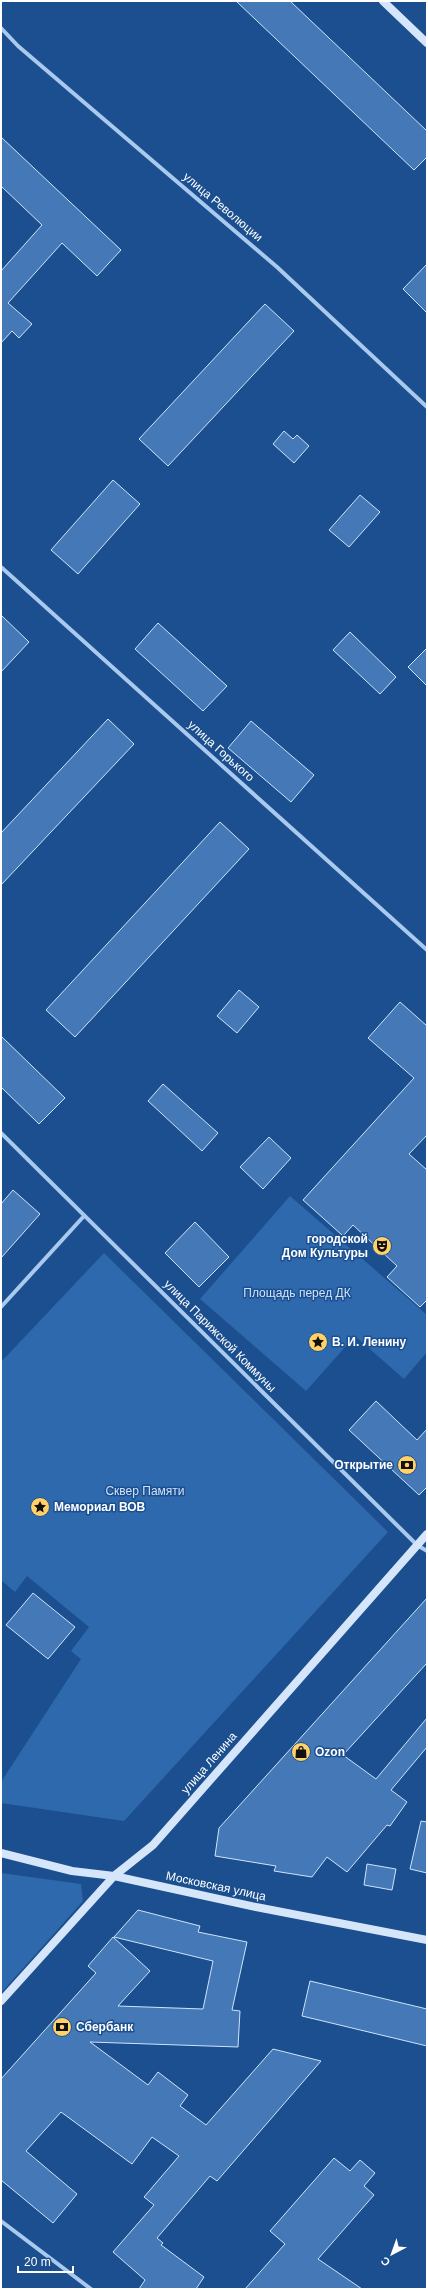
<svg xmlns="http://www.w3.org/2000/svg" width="428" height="2290" font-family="Helvetica,sans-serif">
  <rect width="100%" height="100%" fill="#1b4f8f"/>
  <g fill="#2e69ad">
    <path d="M290 1196 427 1315V1352L404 1379 355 1336 306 1391 200 1299Z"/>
    <path d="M104 1253 388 1532 124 1821 1 1803V1782L81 1659 71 1651 89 1627 27 1576 15 1592 1 1580V1362Z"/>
    <path d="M1 1873 81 1884 83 1901 1 1993Z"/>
  </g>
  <g fill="#4478b7" stroke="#cfe3fa">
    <path d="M236 1H290L427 131V157L414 170Z"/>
    <path d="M1 137 121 250 97 276 62 243 8 303 32 324 19 338 12 331 1 343V271L42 225 1 186Z"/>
    <path d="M427 264V313L403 289Z"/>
    <path d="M265 304 294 331 168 466 139 439Z"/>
    <path d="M284 431 293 439 297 435 309 446 294 463 273 444Z"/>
    <path d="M113 480 140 504 78 574 51 550Z"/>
    <path d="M360 495 380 512 349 547 329 530Z"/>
    <path d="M1 615 29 642 1 672Z"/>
    <path d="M158 623 227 686 203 711 135 649Z"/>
    <path d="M350 632 396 677 380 694 333 650Z"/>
    <path d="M427 648V686L408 667Z"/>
    <path d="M108 719 134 744 1 885V833Z"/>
    <path d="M251 721 314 775 291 802 228 748Z"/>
    <path d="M220 822 249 849 75 1037 46 1010Z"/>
    <path d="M239 990 259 1007 237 1033 217 1016Z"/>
    <path d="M400 1002 427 1026V1135L409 1154 427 1170V1300L420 1307 387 1277 397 1266 353 1225 343 1236 303 1200 414 1078 368 1038Z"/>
    <path d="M1 1036 65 1098 39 1124 1 1087Z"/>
    <path d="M163 1084 218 1133 202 1151 148 1101Z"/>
    <path d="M269 1137 291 1158 263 1189 240 1167Z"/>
    <path d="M13 1190 40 1214 1 1258V1204Z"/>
    <path d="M195 1222 229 1257 199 1287 165 1253Z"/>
    <path d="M376 1401 417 1440 427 1429V1487L419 1495 349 1430Z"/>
    <path d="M33 1593 75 1627 48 1659 6 1625Z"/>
    <path d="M427 1598V1663L343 1755 376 1779 427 1718V1747L391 1790 407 1802 390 1826 387 1825 347 1872 327 1857 312 1877 274 1871 276 1866 215 1856 219 1828Z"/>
    <path d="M421 1821 427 1822V1873L410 1869Z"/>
    <path d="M367 1864 396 1869 392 1890 364 1885Z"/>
    <path d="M138 1910 200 1926 198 1932 247 1942 232 2010 240 2011 238 2047 90 2042 148 2085 158 2072 188 2095 180 2106 206 2125 273 2049 321 2061 217 2181 210 2176 157 2238 163 2243 161 2245 204 2277 196 2289H139L145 2280 113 2252 154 2205 144 2197 179 2156 152 2137 132 2164 61 2112 26 2151 77 2194 53 2223 1 2180V2079L96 1973 88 1966 113 1937 150 1971 118 2006 203 2009 213 1961 114 1937Z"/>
    <path d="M310 1981 427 2009V2046L302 2016Z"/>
    <path d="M334 2158 350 2171 360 2160 375 2173 364 2186 374 2195 318 2259 362 2289H245L285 2244 270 2231Z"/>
  </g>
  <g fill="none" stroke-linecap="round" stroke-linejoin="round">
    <g stroke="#a9c9ee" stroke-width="4">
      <path d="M1 28 18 46 277 267 427 407"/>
      <path d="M1 567 427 950"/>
      <path d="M1 1133 417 1545 427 1551"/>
      <path d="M1 1307 84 1216"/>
      <path d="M1 2221 91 2289"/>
    </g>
    <g stroke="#d6e6fa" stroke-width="8">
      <path d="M383 1 427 43"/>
      <path d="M1 1853 72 1871 114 1876 256 1907 427 1940"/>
      <path d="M1 2001 114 1876 153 1845 427 1534"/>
    </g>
  </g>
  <defs>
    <g id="theatre-disc" transform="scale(1)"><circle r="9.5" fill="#ffd166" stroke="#1b4f8f"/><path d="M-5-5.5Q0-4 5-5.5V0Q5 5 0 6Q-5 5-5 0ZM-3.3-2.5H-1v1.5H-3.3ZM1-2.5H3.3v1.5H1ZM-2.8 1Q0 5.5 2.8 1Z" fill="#111"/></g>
    <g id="sight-disc" transform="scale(1)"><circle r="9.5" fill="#ffd166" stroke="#1b4f8f"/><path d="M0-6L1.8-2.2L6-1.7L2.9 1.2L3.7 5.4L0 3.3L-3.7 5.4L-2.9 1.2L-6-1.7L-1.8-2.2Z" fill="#111"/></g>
    <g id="bank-disc" transform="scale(1)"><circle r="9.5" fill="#ffd166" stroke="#1b4f8f"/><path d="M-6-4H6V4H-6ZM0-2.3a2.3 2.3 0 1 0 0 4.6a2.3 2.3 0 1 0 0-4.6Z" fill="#111"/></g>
    <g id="shop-disc" transform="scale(1)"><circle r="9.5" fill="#ffd166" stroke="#1b4f8f"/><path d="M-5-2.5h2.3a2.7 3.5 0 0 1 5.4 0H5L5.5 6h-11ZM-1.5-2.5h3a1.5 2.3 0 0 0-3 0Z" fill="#111"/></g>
  </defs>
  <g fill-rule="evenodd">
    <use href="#theatre-disc" x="382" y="1246"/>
    <use href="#sight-disc" x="318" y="1342"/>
    <use href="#bank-disc" x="407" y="1465"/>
    <use href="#sight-disc" x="40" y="1507"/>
    <use href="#shop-disc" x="301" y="1752"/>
    <use href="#bank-disc" x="62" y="2027"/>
  </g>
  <g text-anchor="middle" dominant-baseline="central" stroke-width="3" stroke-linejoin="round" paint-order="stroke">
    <g font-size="12" fill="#fff" stroke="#1b4f8f">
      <text transform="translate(223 207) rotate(40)">улица Революции</text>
      <text transform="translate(221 751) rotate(42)">улица Горького</text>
      <text transform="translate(220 1336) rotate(45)">улица Парижской Коммуны</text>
      <text transform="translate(209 1763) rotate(-49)">улица Ленина</text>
      <text transform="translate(216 1886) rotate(12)">Московская улица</text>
    </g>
    <g font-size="12" font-weight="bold" fill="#fff" stroke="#1b4f8f" text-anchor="start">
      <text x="368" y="1239" text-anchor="end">городской<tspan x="368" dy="14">Дом Культуры</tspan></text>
      <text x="332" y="1342">В. И. Ленину</text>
      <text x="393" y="1465" text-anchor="end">Открытие</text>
      <text x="54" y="1507">Мемориал ВОВ</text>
      <text x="315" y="1752">Ozon</text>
      <text x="76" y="2027">Сбербанк</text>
    </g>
    <g font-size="12" fill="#cfe3fa" stroke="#1b4f8f">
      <text x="297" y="1293">Площадь перед ДК</text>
      <text x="145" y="1491">Сквер Памяти</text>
    </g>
  </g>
  <rect width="428" height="2290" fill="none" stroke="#ffffff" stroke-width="4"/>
  <g transform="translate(392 2254) rotate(221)" stroke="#1b4f8f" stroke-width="3" paint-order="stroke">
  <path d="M0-3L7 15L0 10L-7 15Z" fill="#ffffff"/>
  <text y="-6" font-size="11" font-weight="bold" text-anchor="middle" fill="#ffffff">С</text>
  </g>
  <path d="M18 2266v6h55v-6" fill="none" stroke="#ffffff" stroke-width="2"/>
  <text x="24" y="2266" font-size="12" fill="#ffffff" stroke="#1b4f8f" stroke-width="3" paint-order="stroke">20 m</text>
</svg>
